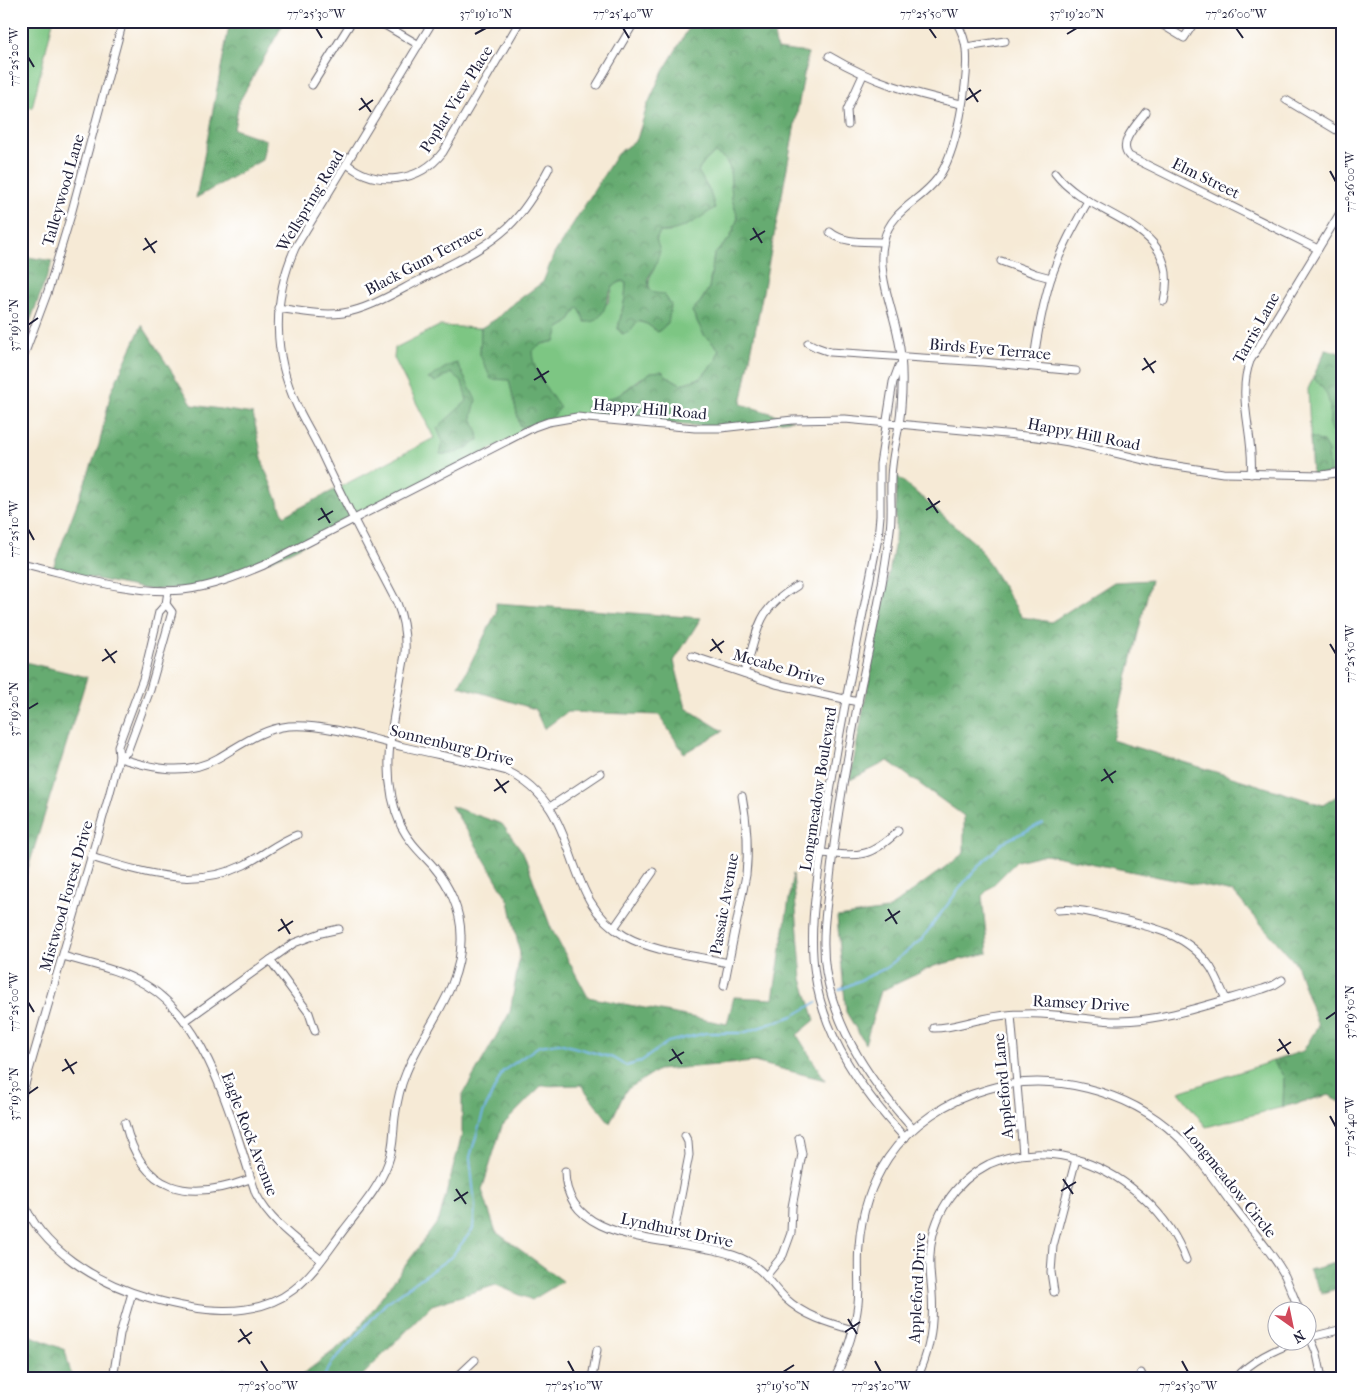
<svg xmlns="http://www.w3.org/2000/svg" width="1364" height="1399" font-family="'IM FELL French Canon',serif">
  <defs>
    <pattern id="forest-crowns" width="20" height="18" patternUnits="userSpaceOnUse" patternTransform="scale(1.25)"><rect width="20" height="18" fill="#66ab71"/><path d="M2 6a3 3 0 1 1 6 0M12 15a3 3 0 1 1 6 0" fill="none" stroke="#548b5e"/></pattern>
  </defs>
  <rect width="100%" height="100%" fill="#fff"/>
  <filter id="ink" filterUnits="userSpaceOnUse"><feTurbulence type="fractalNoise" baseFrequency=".02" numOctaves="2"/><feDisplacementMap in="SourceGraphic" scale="10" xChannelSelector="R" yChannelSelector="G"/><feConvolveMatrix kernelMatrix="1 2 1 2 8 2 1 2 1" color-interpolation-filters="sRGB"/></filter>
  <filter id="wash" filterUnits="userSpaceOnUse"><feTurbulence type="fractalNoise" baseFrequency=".0096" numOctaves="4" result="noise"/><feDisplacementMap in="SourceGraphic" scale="20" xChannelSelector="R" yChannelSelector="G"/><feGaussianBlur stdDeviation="1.12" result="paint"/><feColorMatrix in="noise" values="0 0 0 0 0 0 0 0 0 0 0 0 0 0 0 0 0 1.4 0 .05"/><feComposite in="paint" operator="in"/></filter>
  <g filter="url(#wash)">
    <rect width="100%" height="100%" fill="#f6ead6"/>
    <g fill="#7dc683" stroke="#50745f">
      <path d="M21 21H53L32 108 21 105Z"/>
      <path d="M715 153 724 158 730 168 732 199 738 218 730 238 714 255 709 288 701 301 692 311 704 335 719 349 716 360 701 378 681 384 667 376 662 371 641 378 619 395 586 407 590 417 548 422 542 381 532 362 531 351 542 344 555 341 559 328 568 323 578 307 582 314 608 303 613 287 621 281 626 283 625 298 618 328 629 332 637 321 647 324 658 332 654 293 649 288C648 274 653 275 655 265 657 253 653 243 660 232H670L710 192 698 171 706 160Z"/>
      <path d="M439 326 481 328 480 355 509 379 520 425 534 427 354 519 338 488 434 438 394 358 395 348Z"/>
      <path d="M1326 349 1343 354V472L1312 475 1308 389Z"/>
      <path d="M1273 1061 1284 1077 1283 1107 1206 1127 1179 1092Z"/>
    </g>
    <g fill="url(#forest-crowns)" stroke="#446656">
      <path d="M230 21H285L239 102 234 129 266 140 262 160 196 198Z"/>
      <path d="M693 21H771L777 49 808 53 782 195 741 404 793 420 721 428 590 417 586 407 619 395 651 372 662 371 667 376 681 384 701 378 716 360 719 349 704 335 692 311 701 301 709 288 714 255 730 238 738 218 732 199 730 168 724 158 715 153 706 160 698 171 710 192 715 208C698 219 681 232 660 232L656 239 660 251 655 267 648 278 649 288 654 293 664 294 671 305 668 323 658 332 647 324 638 321 629 332 622 334 618 329 625 298 626 283 622 281C618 283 614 285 612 288 605 301 605 324 585 322L582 314 578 307 568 323 559 328 555 341 542 344 532 351C533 373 548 390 560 408 547 424 541 428 520 426L509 380 491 379 480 355 481 328 496 319 507 308 543 282 554 254 617 154 637 139 647 106 661 75Z"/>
      <path d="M21 256 53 261 21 345Z"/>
      <path d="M142 325 193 405 253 414 264 467 284 516 338 488 354 519 283 555 206 586 150 590 52 570 99 445 111 392Z"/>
      <path d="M1326 349 1343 354V440L1329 427C1331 405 1331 393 1313 378Z"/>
      <path d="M457 363 476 400 472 417 478 433 479 440C467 448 455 456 440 454L442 440 437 428 467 401 462 382 451 373 436 382 428 379C439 373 444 366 457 363Z"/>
      <path d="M1310 437 1323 442 1328 451 1330 474 1312 475Z"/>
      <path d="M897 476 977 545 1022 617 1051 622 1114 582 1151 580 1112 740 1323 805 1343 792V1104L1329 1095 1283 1107 1284 1077 1273 1061 1303 1051 1318 1026 1296 964 1233 892 1045 854 1017 861 982 896 988 953 934 966 881 991 865 1044 846 1012 837 917 887 910 964 853V816L888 761 850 780 895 541Z"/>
      <path d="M496 603 701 618 674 661 686 708 723 731 684 753 659 715 567 712 544 729 535 709 459 686 496 613Z"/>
      <path d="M21 661 87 677 21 891Z"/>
      <path d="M451 806 502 824 523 852 551 928 588 997 727 1024 734 997 773 999 793 874 802 979 815 1020 797 1035 825 1080 754 1062 658 1070 626 1090 610 1123 581 1085 541 1086 502 1126 482 1190 496 1232 563 1281 532 1300 496 1285 432 1305 360 1378H220L223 1369 299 1377 353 1336 439 1220 462 1135V1096L510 1012 520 954 509 901 470 835Z"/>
      <path d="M1343 1261V1287L1322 1293 1309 1270Z"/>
      <path d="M21 1334 32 1336 65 1350 72 1378H21Z"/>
    </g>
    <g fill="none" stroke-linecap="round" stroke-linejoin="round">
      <g stroke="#72b5e7" stroke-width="2">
        <path d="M839 990 886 968 921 940 966 880 1003 842 1043 823"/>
        <path d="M323 1378 331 1364 386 1303 451 1257 473 1229 475 1206 470 1157 483 1113 503 1071 539 1046 559 1043 613 1058 626 1066 640 1062 668 1042 706 1033H743L793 1016 817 1002"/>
      </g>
    </g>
  </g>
  <g filter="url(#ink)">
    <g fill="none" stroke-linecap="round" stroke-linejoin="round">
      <g stroke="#6c6871" stroke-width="9">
        <g id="minor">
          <path d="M378 21 419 45"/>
          <path d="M1156 21 1184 38 1195 21"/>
          <path d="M966 47 1005 41"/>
          <path d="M829 56C873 82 911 93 961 104"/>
          <path d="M312 85 352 21"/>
          <path d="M597 85 635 21"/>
          <path d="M1286 100 1343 134"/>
          <path d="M1146 112C1138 123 1117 143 1129 156L1318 249"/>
          <path d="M848 125 847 110 863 75"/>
          <path d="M347 164C377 188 420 182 443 152L520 21"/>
          <path d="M1055 173C1090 221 1183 219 1164 301"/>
          <path d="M830 232C844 244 865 241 883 242"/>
          <path d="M1001 261 1036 274 1051 278"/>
          <path d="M278 308C299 311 322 316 343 313 369 309 396 292 420 280 450 264 482 251 508 227 525 211 538 189 549 168"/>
          <path d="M808 343 816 347 830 352 983 362 1076 371"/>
          <path d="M21 363 48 291 70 218 123 21"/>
          <path d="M899 366 893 382 880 464V516L878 538C858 638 837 738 823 839 817 884 808 930 815 975 824 1038 863 1092 905 1138"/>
          <path d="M1033 366C1037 336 1042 307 1051 278 1060 251 1074 226 1088 201"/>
          <path d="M1251 474C1255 436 1236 398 1250 361L1343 208"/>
          <path d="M21 563C74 575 129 595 183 590 211 587 238 576 264 565L534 427 548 422 577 417 695 428H721L793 420 845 419 1037 437 1069 442 1157 463 1223 473 1322 475 1343 472"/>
          <path d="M692 656 776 684 858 702"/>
          <path d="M744 673C760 630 753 612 797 586"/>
          <path d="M119 758C152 768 186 777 218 758 241 745 261 729 289 726 322 723 371 739 404 747 438 755 473 761 507 771 586 809 557 897 625 936 656 953 694 955 728 963"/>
          <path d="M119 758 127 752 150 690 172 612 166 604"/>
          <path d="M550 807 601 773"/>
          <path d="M821 853C858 856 869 859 898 831"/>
          <path d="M91 857C142 872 192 890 244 865 262 856 278 842 297 835"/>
          <path d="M1058 910C1079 908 1098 914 1118 919 1154 927 1189 935 1211 968 1217 978 1221 989 1226 999"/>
          <path d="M614 928 653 872"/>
          <path d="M63 956C91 964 121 970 146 985 211 1024 233 1127 256 1194 271 1223 297 1240 321 1260"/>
          <path d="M270 960 309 1013 315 1031"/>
          <path d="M724 986 746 875C749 848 747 823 742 796"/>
          <path d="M1011 1015 1023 1154"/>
          <path d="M185 1021 294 943 321 933 339 929"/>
          <path d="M934 1028C951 1028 967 1022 983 1019 996 1016 1011 1014 1024 1014 1056 1012 1087 1021 1119 1021 1165 1021 1218 1001 1263 989L1274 985 1282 980"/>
          <path d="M21 1098 109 796 119 758 118 746 143 679 159 612 166 604 168 591"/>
          <path d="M125 1123C142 1193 188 1202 250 1179"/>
          <path d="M913 1129C872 1083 837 1034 826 972 821 940 826 909 830 878 837 813 849 750 861 686 872 635 884 582 890 530 893 509 889 487 892 466 894 446 900 427 901 407 903 384 903 360 898 337 892 305 876 273 884 240 891 210 921 201 937 179 957 154 969 80 966 49 965 38 961 30 956 21"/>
          <path d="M565 1171C565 1254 695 1233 747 1261 763 1269 772 1285 785 1298 804 1316 828 1323 853 1330"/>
          <path d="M21 1197C41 1250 97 1283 150 1298 195 1311 253 1321 293 1290 313 1275 328 1251 343 1231 359 1210 379 1188 388 1163 394 1148 393 1133 395 1117 397 1102 400 1087 406 1073 424 1027 463 989 461 936 461 910 449 885 433 866 421 853 409 842 401 826 376 769 396 712 405 654 406 636 404 620 397 603 371 553 344 502 320 450 313 435 304 421 297 406 273 355 272 300 295 248L433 21"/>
          <path d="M21 1222 31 1217"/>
          <path d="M672 1242 689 1155 688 1142 685 1136"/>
          <path d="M766 1276 783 1255 791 1233 792 1207 802 1154 799 1138"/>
          <path d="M1054 1292 1051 1272 1053 1246 1076 1159"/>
          <path d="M1306 1327 1317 1354 1322 1378"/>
          <path d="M1307 1338 1343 1329"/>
          <path d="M1141 1373 1143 1378"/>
          <path d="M113 1378 120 1334 132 1293"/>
          <path d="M456 1378 475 1360"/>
          <path d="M592 1378 597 1350"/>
          <path d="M835 1378C846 1355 855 1330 858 1304 860 1285 857 1265 859 1246 861 1215 871 1184 888 1158 911 1124 948 1100 988 1089 1050 1071 1128 1090 1176 1135 1198 1155 1216 1183 1234 1207 1249 1227 1274 1254 1285 1276 1290 1287 1295 1300 1300 1312"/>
          <path d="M917 1378C930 1352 934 1322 932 1293 931 1280 929 1268 930 1255 932 1216 954 1182 989 1164 1018 1151 1052 1151 1082 1161 1128 1177 1169 1214 1186 1260"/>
          <path d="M1236 1378C1252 1360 1274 1350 1295 1342"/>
        </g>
      </g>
      <use href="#minor" stroke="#fff" stroke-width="7"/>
    </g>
  </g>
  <path fill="none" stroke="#22223b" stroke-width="2" d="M316 28 322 38M623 28 629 38M929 28 936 38M1236 28 1243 38M475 34 486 28M1067 34 1077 28M28 57 34 67M969 88 978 102M361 98 371 112M966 100 981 90M359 110 373 100M1330 171 1336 182M753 228 762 243M145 238 155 253M750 240 765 231M143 250 157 241M28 325 38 318M1144 358 1154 373M537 368 546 383M1142 370 1156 361M534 380 549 371M928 498 938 513M321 508 330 523M926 510 940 501M318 520 333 511M28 529 34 540M712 639 722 653M1330 644 1336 654M105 649 115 663M710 651 724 641M102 661 117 651M28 709 38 703M1104 769 1113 783M496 779 506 793M1101 781 1116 771M494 791 509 781M888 909 897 924M281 919 290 934M885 921 900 911M278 931 293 921M28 1002 34 1012M1326 1019 1336 1012M1279 1039 1289 1054M672 1049 682 1064M1277 1051 1291 1042M65 1059 74 1074M669 1061 684 1052M62 1071 77 1062M28 1094 38 1087M1330 1116 1336 1127M1063 1179 1073 1194M456 1189 466 1204M1061 1191 1076 1182M454 1201 468 1192M848 1319 857 1334M240 1329 250 1344M845 1332 860 1322M238 1342 252 1332M261 1361 268 1372M568 1361 574 1372M875 1361 881 1372M1182 1361 1188 1372M783 1372 794 1365"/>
  <g text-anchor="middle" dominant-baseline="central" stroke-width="5" stroke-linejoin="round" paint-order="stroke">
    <g font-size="16" fill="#22223b" stroke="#fff">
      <text transform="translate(456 99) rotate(-58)">Poplar View Place</text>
      <text transform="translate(1206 178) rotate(26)">Elm Street</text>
      <text transform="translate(63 190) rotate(-74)">Talleywood Lane</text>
      <text transform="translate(310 201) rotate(-59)">Wellspring Road</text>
      <text transform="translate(424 260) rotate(-28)">Black Gum Terrace</text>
      <text transform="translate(1256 328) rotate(-61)">Tarris Lane</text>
      <text transform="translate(990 349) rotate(5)">Birds Eye Terrace</text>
      <text transform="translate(650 409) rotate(5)">Happy Hill Road</text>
      <text transform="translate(1084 434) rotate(11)">Happy Hill Road</text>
      <text transform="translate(779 667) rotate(16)">Mccabe Drive</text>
      <text transform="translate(452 745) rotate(14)">Sonnenburg Drive</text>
      <text transform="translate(818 789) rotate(-81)">Longmeadow Boulevard</text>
      <text transform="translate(66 896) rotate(-74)">Mistwood Forest Drive</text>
      <text transform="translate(724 904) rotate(-80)">Passaic Avenue</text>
      <text transform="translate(1081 1003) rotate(3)">Ramsey Drive</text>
      <text transform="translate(1003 1086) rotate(-95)">Appleford Lane</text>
      <text transform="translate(250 1134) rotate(69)">Eagle Rock Avenue</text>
      <text transform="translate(1230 1182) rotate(51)">Longmeadow Circle</text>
      <text transform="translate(677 1230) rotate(12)">Lyndhurst Drive</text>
      <text transform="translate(917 1288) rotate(-87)">Appleford Drive</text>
    </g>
  </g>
  <rect width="1364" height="1399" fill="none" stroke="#fff" stroke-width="55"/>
  <g transform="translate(1292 1326) rotate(147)"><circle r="24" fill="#ffffff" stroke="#a7a7b1"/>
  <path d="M0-4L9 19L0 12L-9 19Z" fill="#d1495b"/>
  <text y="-8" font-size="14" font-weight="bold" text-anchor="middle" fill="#22223b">N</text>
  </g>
  <rect x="28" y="28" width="1308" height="1344" fill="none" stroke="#22223b" stroke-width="2"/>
  <g font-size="12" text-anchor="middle" fill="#22223b">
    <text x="316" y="18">77°25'30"W</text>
    <text x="486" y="18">37°19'10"N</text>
    <text x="623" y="18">77°25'40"W</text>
    <text x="929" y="18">77°25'50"W</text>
    <text x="1077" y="18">37°19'20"N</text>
    <text x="1236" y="18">77°26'00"W</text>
    <text transform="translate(14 57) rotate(-90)" y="4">77°25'20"W</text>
    <text transform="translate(1350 182) rotate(-90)" y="4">77°26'00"W</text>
    <text transform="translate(14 325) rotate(-90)" y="4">37°19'10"N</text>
    <text transform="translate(14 529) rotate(-90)" y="4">77°25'10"W</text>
    <text transform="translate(1350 654) rotate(-90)" y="4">77°25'50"W</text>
    <text transform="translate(14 709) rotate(-90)" y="4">37°19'20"N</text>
    <text transform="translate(14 1002) rotate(-90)" y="4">77°25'00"W</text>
    <text transform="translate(1350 1012) rotate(-90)" y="4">37°19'50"N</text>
    <text transform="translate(14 1094) rotate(-90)" y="4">37°19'30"N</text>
    <text transform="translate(1350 1127) rotate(-90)" y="4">77°25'40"W</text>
    <text x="268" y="1390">77°25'00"W</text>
    <text x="574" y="1390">77°25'10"W</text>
    <text x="783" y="1390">37°19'50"N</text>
    <text x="881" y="1390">77°25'20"W</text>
    <text x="1188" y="1390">77°25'30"W</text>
  </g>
</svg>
